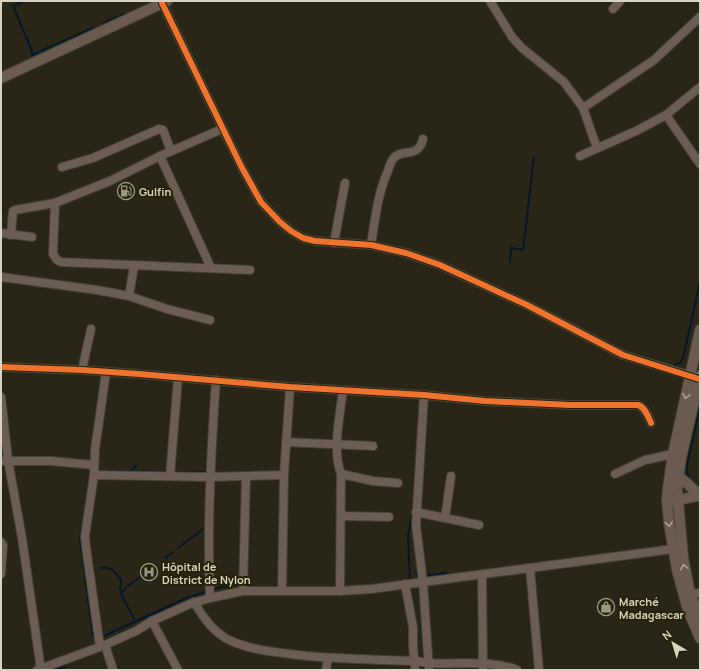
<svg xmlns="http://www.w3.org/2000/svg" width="701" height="671" font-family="Manrope,sans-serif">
  <rect width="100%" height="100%" fill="#292617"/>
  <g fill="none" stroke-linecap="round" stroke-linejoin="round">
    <g stroke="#04182d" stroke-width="2">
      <path d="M24 1 13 6 32 51V55L93 28"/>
      <path d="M104 23 124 14"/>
      <path d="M510 262 511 248 523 250 534 157"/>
      <path d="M673 366 680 363 683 358 700 282"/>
      <path d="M97 471 168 472"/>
      <path d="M131 471 135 467 136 465"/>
      <path d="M173 472H208"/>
      <path d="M690 480 686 470 700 404"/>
      <path d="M82 526 80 539 93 636"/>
      <path d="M178 548 203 529"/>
      <path d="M165 558 173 552"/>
      <path d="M101 568C113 567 114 571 121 580L120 589 122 593"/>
      <path d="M415 571 419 574"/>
      <path d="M425 576 446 573"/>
      <path d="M410 581 408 536 413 512"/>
      <path d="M410 586 411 595"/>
      <path d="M213 589 233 585"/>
      <path d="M134 619 121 594 125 588 156 565"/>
      <path d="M104 636 184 599 204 592"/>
      <path d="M417 641V653"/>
      <path d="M55 670 65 667"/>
    </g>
    <g stroke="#434134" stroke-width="10">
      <g id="minor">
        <path d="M490 1 512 37 522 48 564 82 583 108 597 148"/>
        <path d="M162 3 241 166 261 202 280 222 291 231 303 238 315 241 371 245 406 253 440 265 527 305 623 355 695 377"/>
        <path d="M613 9 620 1"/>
        <path d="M583 108 654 60 700 17"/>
        <path d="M666 115 700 164"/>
        <path d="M160 156 211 268"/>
        <path d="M580 156 636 131 666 115 700 87"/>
        <path d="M62 167 93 158 159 129 163 130 171 151"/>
        <path d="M55 203 53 254 57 260 61 262 250 270"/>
        <path d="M1 233 32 237"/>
        <path d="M11 235 13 211 15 210 55 203 110 181 160 156 222 129"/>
        <path d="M334 243 345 183"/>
        <path d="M371 245C375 220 377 197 387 173 389 169 390 163 393 159 401 147 418 160 423 139"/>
        <path d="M1 277 97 290 129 296 167 309 210 320"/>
        <path d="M129 296 134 266"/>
        <path d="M1 367 82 370 139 374 290 387 424 395 485 401 570 405H638C645 407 648 416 651 423"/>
        <path d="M82 370 91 329"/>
        <path d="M424 395 416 525 423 582 429 670"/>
        <path d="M1 397 8 460 22 538 41 670"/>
        <path d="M286 442 373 446"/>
        <path d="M1 461H51L94 465"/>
        <path d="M341 474 373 481 398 483"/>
        <path d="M615 474 645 460 673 454"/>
        <path d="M94 475 209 477 284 475"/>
        <path d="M170 476 178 378"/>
        <path d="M416 512 479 525"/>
        <path d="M341 516 389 517"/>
        <path d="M445 518 451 476"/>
        <path d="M1 542 3 545 1 574"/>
        <path d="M530 568 539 670"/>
        <path d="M482 575 483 670"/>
        <path d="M405 584 413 627V645L415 670"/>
        <path d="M282 590 284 475 290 387"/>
        <path d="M243 591 246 476"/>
        <path d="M340 591 341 474C332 450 340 415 343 390"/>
        <path d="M690 594 700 593"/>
        <path d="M210 598C207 525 211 453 216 380"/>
        <path d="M194 602C203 617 213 632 229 640 253 651 281 653 307 656 343 659 380 660 417 661 421 662 425 663 429 663 458 665 490 659 517 670"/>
        <path d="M152 621 178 670"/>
        <path d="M105 645 113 670"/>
        <path d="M100 647 86 547 85 536 94 475 95 450 106 372"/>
        <path d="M37 670 105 645 136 631 152 621 190 604 210 598 243 591H340L371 589 673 549"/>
        <path d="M326 670 328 658"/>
      </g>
    </g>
    <g stroke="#434134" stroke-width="12">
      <g id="major">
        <path d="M1 78 167 1"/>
        <path d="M700 330 673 454 668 488 667 500 669 523 677 570 688 610 700 638"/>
        <path d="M700 376 681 458 677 489 683 557 690 594 700 617"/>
        <path d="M675 475C681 476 693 490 700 495"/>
        <path d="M671 501C681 501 690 496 700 496"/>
      </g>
    </g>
    <use href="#minor" stroke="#6b5c54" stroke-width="8"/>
    <use href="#major" stroke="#6a5a4f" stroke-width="10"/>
    <g stroke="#272105" stroke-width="8">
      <g id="cycleway">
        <path d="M162 3 241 166 261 202 280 222 291 231 303 238 315 241 371 245 406 253 440 265 527 305 623 355 699 379"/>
        <path d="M1 367 82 370 139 374 290 387 424 395 485 401 570 405H638C645 407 648 416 651 423"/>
      </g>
    </g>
    <use href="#cycleway" stroke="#ef722f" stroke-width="6"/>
  </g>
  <defs><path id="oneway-chevron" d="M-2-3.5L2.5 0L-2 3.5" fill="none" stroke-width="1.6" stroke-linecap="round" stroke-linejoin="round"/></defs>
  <g stroke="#aba395">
    <use href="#oneway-chevron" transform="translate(686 396) rotate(102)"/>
    <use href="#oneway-chevron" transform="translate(669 524) rotate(82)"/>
    <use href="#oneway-chevron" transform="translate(684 567) rotate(-102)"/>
  </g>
  <defs>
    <g id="fuel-ring" transform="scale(0.9)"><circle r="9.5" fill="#272105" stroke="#9a9787" stroke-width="1.5"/><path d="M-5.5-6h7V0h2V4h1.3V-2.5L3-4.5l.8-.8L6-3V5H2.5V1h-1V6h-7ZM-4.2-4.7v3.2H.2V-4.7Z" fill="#9a9787"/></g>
    <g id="hospital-ring" transform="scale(0.9)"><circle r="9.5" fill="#272105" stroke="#9a9787" stroke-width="1.5"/><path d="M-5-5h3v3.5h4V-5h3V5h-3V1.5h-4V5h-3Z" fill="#9a9787"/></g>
    <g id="shop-ring" transform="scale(0.9)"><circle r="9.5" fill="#272105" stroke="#9a9787" stroke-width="1.5"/><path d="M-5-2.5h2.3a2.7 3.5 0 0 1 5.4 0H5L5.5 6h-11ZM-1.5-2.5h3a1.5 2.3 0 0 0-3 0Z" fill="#9a9787"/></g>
  </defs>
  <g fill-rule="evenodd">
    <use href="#fuel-ring" x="126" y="191"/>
    <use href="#hospital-ring" x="149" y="572"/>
    <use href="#shop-ring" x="606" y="607"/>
  </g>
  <g text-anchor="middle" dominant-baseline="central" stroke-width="4" stroke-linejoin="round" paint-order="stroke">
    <g font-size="11" font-weight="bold" fill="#d7d4c4" stroke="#272105" text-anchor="start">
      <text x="139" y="191">Gulfin</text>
      <text x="162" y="566">Hôpital de<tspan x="162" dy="13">District de Nylon</tspan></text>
      <text x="619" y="601">Marché<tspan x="619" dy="13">Madagascar</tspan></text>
    </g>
  </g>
  <rect width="701" height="671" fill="none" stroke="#d7d4c4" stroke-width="4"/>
  <g transform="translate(673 643) rotate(322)" stroke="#272105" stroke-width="3" paint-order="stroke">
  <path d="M0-3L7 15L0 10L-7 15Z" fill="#d7d4c4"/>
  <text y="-6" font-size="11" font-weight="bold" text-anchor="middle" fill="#d7d4c4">N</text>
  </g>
</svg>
